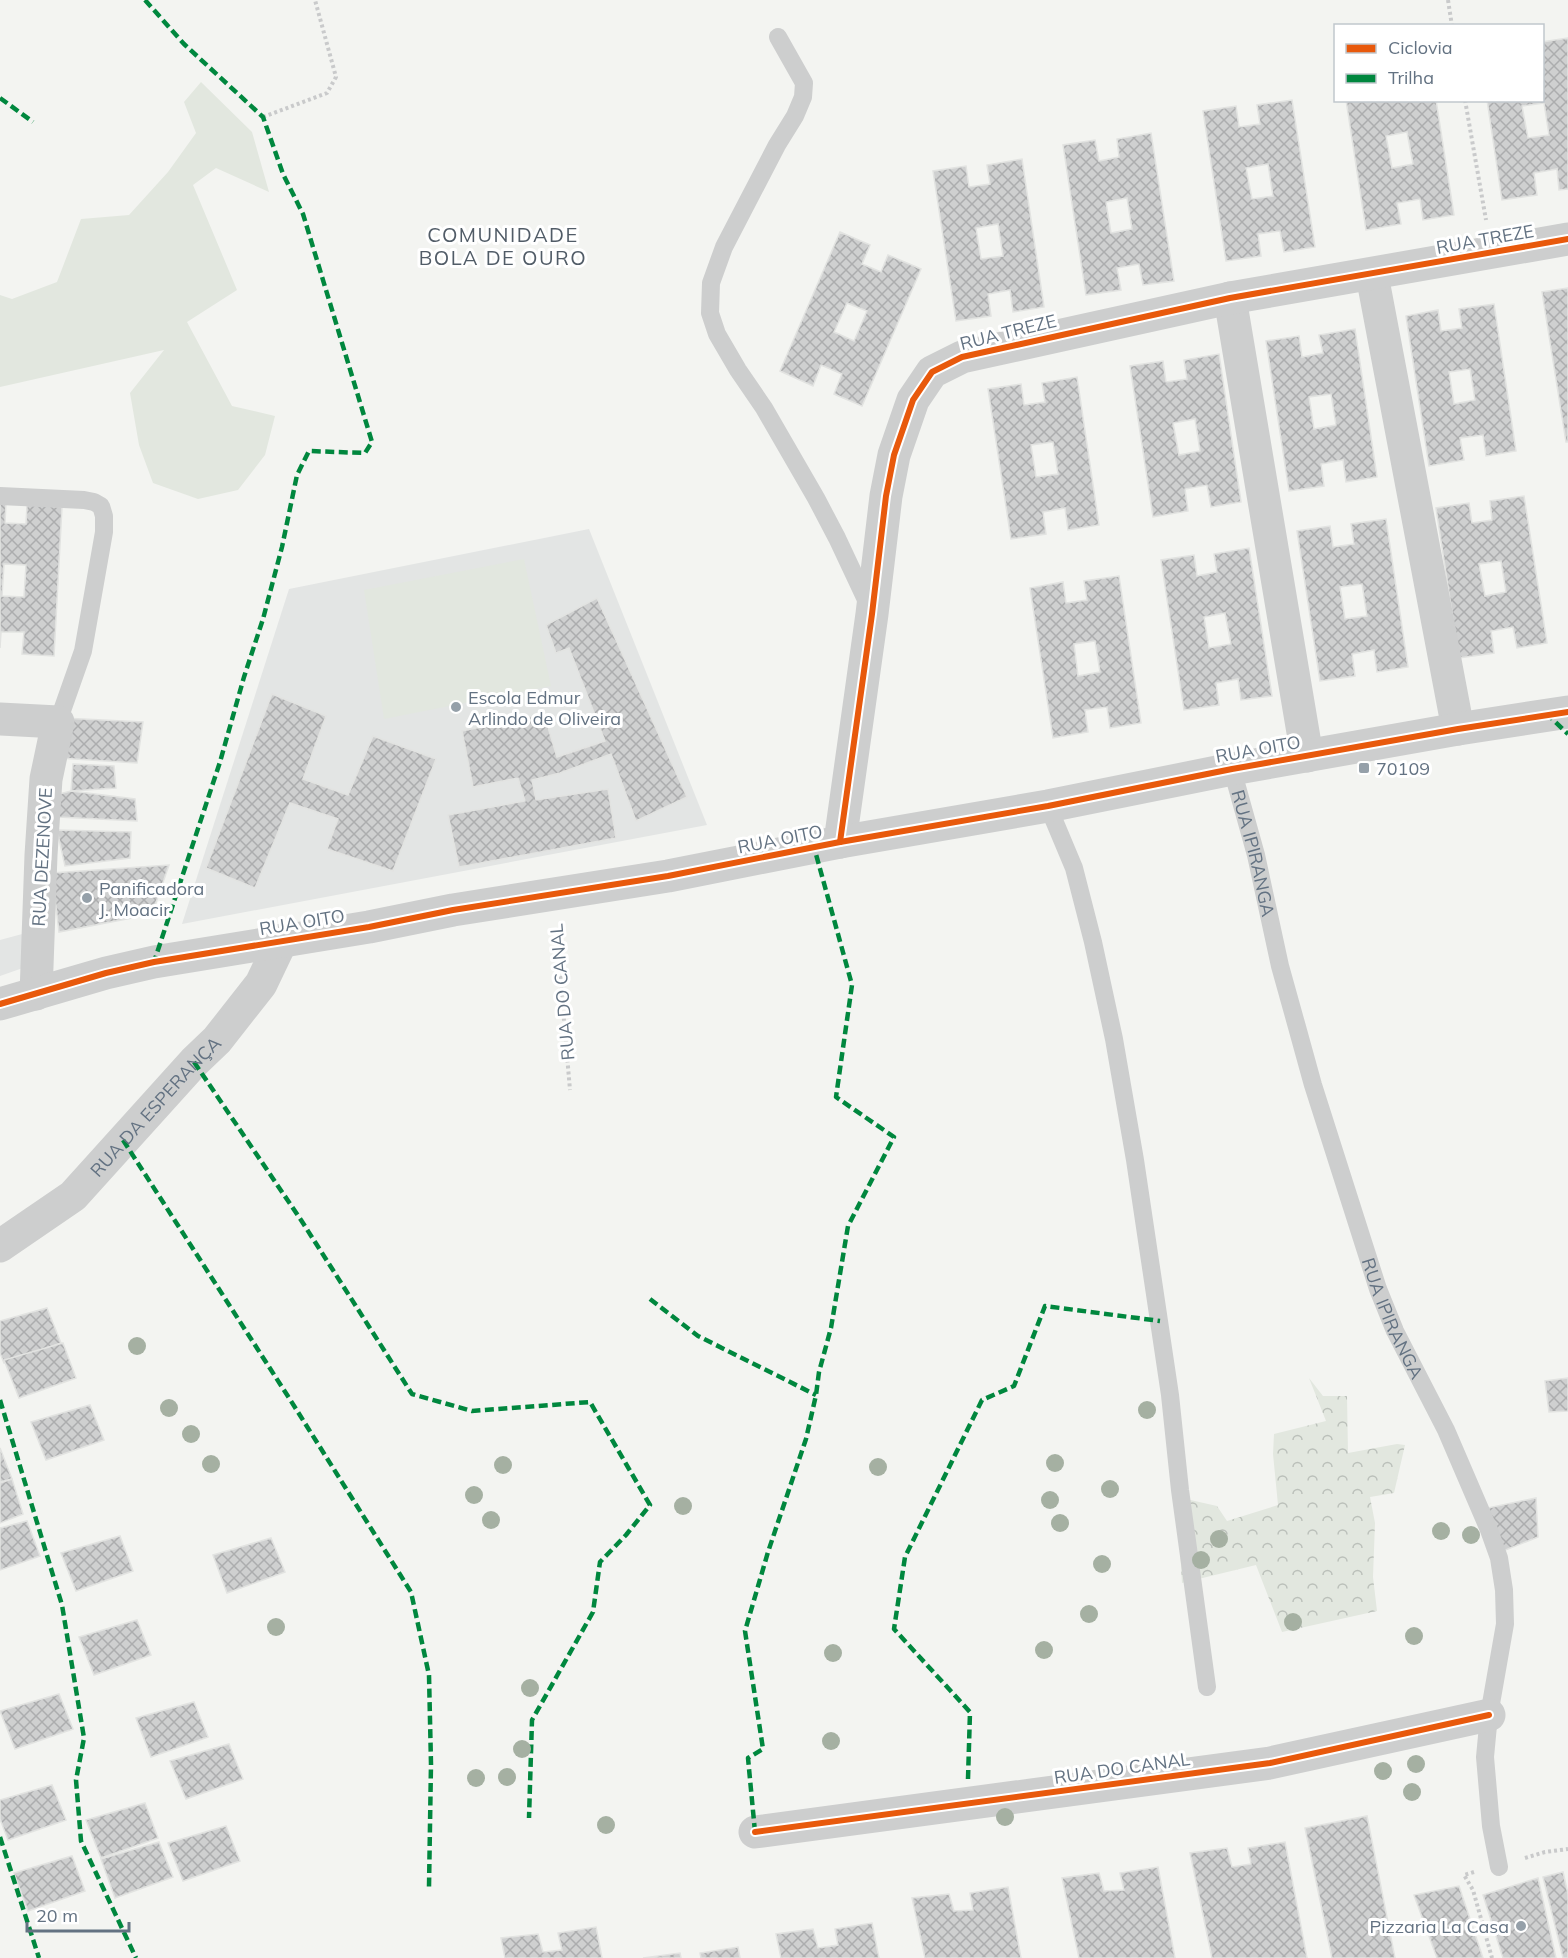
<svg xmlns="http://www.w3.org/2000/svg" width="1568" height="1958" font-family="Mulish,sans-serif">
  <defs>
    <pattern id="forest-crowns" width="20" height="18" patternUnits="userSpaceOnUse" patternTransform="scale(1.5)"><rect width="20" height="18" fill="#e2e7df"/><path d="M2 6a3 3 0 1 1 6 0M12 15a3 3 0 1 1 6 0" fill="none" stroke="#bbc0ba"/></pattern>
    <pattern id="building-cross-hatch" width="8" height="8" patternUnits="userSpaceOnUse" patternTransform="scale(1.5)"><rect width="8" height="8" fill="#cfd0d0"/><path d="M0 0l8 8M0 8l8-8" fill="none" stroke="#acadae"/></pattern>
  </defs>
  <rect width="100%" height="100%" fill="#f3f4f1"/>
  <g fill="#e3e5e4">
    <path d="M589 529 707 825 182 924 289 589Z"/>
    <path d="M37 930V963L0 976V940Z"/>
  </g>
  <g fill="#e2e7df">
    <path d="M201 82 252 132 269 192 216 168 193 185 237 290 187 322 232 406 275 416 265 455 238 490 198 499 153 483 139 445 130 393 164 350 0 387V295L12 299 57 282 81 219 129 215 168 172 196 133 184 102Z"/>
    <path d="M524 559 551 686 384 719 364 590Z"/>
  </g>
  <path fill="url(#forest-crowns)" d="M1309 1378 1323 1396H1347L1348 1453 1397 1444 1405 1445 1394 1493 1370 1497 1375 1523 1373 1577 1377 1611 1282 1632 1256 1565 1182 1583 1177 1497 1217 1506 1227 1521 1278 1505 1273 1454 1274 1434 1326 1421Z"/>
  <g fill="url(#building-cross-hatch)" stroke="#e2e3e1" stroke-width="1.5" fill-rule="evenodd">
    <path d="M1568 38V189L1559 190 1557 169 1534 173 1537 195 1502 200 1487 100H1542V42ZM1544 103 1549 135 1528 138 1522 106Z"/>
    <path d="M1292 100 1315 247 1284 252 1280 231 1258 234 1261 256 1226 261 1203 111 1236 106 1239 127 1260 124 1257 105ZM1268 164 1273 196 1252 199 1246 168Z"/>
    <path d="M1346 100H1436L1454 215 1423 220 1420 199 1397 203 1401 224 1366 230ZM1407 132 1413 164 1392 168 1386 136Z"/>
    <path d="M1151 133 1174 281 1143 285 1139 264 1117 268 1121 290 1086 295 1063 145 1095 140 1099 161 1119 157 1117 139ZM1127 198 1132 229 1111 233 1106 202Z"/>
    <path d="M1022 159 1044 307 1013 312 1010 290 988 294 991 316 956 321 933 171 966 166 969 187 990 184 987 165ZM998 224 1003 256 981 259 976 228Z"/>
    <path d="M840 232 870 245 862 264 881 272 888 255 921 269 862 406 834 394 842 374 821 365 813 386 780 371ZM847 303 867 311 854 341 834 332Z"/>
    <path d="M1568 288V442H1566L1542 292Z"/>
    <path d="M1494 304 1516 451 1486 456 1483 435 1460 438 1464 460 1429 466 1406 316 1438 310 1441 331 1462 328 1459 309ZM1470 369 1475 400 1454 404 1449 372Z"/>
    <path d="M1355 329 1377 477 1346 482 1343 460 1321 464 1324 486 1289 491 1266 341 1299 336 1302 357 1323 353 1319 335ZM1331 394 1336 425 1314 429 1309 397Z"/>
    <path d="M1219 354 1241 502 1211 507 1207 485 1185 489 1188 511 1153 517 1130 366 1163 361 1166 382 1187 379 1184 360ZM1195 419 1200 451 1179 455 1173 423Z"/>
    <path d="M1077 377 1099 525 1068 530 1065 508 1043 512 1046 534 1011 539 988 389 1021 384 1024 405 1045 402 1042 383ZM1053 442 1058 474 1036 477 1031 445Z"/>
    <path d="M1524 496 1547 643 1517 648 1513 627 1491 631 1494 653 1459 658 1436 508 1469 503 1472 523 1492 520 1490 501ZM1501 561 1506 592 1485 596 1479 564Z"/>
    <path d="M0 501 6 502 5 523 26 524 27 505 62 507 54 656 22 654 24 632H1L0 648ZM4 564 26 565 24 597 2 596Z"/>
    <path d="M1386 519 1408 667 1377 672 1374 650 1352 654 1355 676 1320 681 1297 531 1330 526 1333 547 1354 544 1351 524ZM1362 584 1367 616 1345 619 1340 587Z"/>
    <path d="M1249 548 1272 696 1241 700 1238 679 1216 683 1219 705 1184 710 1161 560 1194 555 1197 576 1217 572 1214 554ZM1225 613 1231 644 1209 648 1204 617Z"/>
    <path d="M1119 576 1141 723 1110 728 1107 707 1085 710 1088 732 1053 738 1030 588 1063 582 1066 603 1087 600 1084 581ZM1095 641 1100 672 1078 676 1074 644Z"/>
    <path d="M597 598 687 797 636 821 611 754 560 773 532 780 536 800 608 789 616 838 459 867 448 815 525 801 518 778 473 787 462 731 544 714 557 757 605 741 569 648 556 653 546 625Z"/>
    <path d="M272 694 326 716 303 779 348 795 373 736 436 759 393 871 327 849 338 819 290 803 255 888 206 868Z"/>
    <path d="M62 718 143 722 137 763 59 758Z"/>
    <path d="M73 764 114 766 116 788 71 791Z"/>
    <path d="M71 791 135 799 137 821 59 817V794Z"/>
    <path d="M57 830 131 832 130 858 65 866Z"/>
    <path d="M169 865 152 914 59 932 52 873Z"/>
    <path d="M47 1308 61 1343 4 1363 0 1353V1321Z"/>
    <path d="M63 1343 76 1378 19 1398 4 1360Z"/>
    <path d="M1568 1378V1411L1549 1412 1545 1381Z"/>
    <path d="M90 1405 104 1440 46 1460 31 1422Z"/>
    <path d="M0 1448 12 1479 0 1482Z"/>
    <path d="M12 1479 23 1514 0 1523V1483Z"/>
    <path d="M1536 1498 1538 1537 1498 1553 1483 1509Z"/>
    <path d="M27 1521 40 1556 0 1570V1528Z"/>
    <path d="M120 1536 133 1571 76 1591 61 1553Z"/>
    <path d="M271 1538 285 1572 227 1593 213 1555Z"/>
    <path d="M137 1620 151 1655 94 1675 79 1637Z"/>
    <path d="M59 1694 73 1729 15 1749 0 1711Z"/>
    <path d="M194 1702 208 1737 151 1757 136 1718Z"/>
    <path d="M229 1744 243 1779 186 1799 170 1761Z"/>
    <path d="M52 1785 66 1820 8 1840 0 1819V1800Z"/>
    <path d="M145 1803 158 1838 101 1858 86 1820Z"/>
    <path d="M1367 1816 1395 1958H1332L1305 1828Z"/>
    <path d="M226 1826 240 1861 183 1881 168 1843Z"/>
    <path d="M159 1842 173 1877 115 1898 101 1859Z"/>
    <path d="M1285 1842 1307 1958H1212L1190 1853 1227 1848 1232 1867 1251 1864 1248 1848Z"/>
    <path d="M72 1856 85 1891 28 1911 14 1873Z"/>
    <path d="M1158 1867 1175 1958H1079L1062 1878 1099 1873 1104 1891 1124 1890 1120 1873Z"/>
    <path d="M1563 1872 1568 1894V1958H1563L1543 1877Z"/>
    <path d="M1538 1878 1556 1958H1503L1483 1895Z"/>
    <path d="M1459 1886 1483 1958H1437L1414 1895Z"/>
    <path d="M1008 1887 1021 1958H925L912 1898 949 1894 954 1911 973 1910 970 1893Z"/>
    <path d="M872 1923 879 1958H781L776 1934 813 1929 818 1948 838 1945 835 1929Z"/>
    <path d="M596 1927 602 1958H505L501 1938 538 1934 543 1952 562 1950 558 1933Z"/>
    <path d="M738 1947 740 1958H701L700 1953Z"/>
    <path d="M680 1953 681 1958H643Z"/>
  </g>
  <g fill="none" stroke-linecap="round" stroke-linejoin="round">
    <g stroke="#c9cacb" stroke-width="4" stroke-dasharray="3 3" stroke-linecap="butt">
      <path d="M1448 0 1452 26"/>
      <path d="M1465 100 1486 220"/>
      <path d="M263 117 327 93 336 77 315 0"/>
      <path d="M556 928 570 1090"/>
      <path d="M1525 1858 1545 1852 1568 1849"/>
      <path d="M1474 1872 1464 1875 1473 1890 1492 1958"/>
    </g>
    <g stroke="#cdcece" stroke-width="18">
      <path d="M778 37 804 83 803 97 795 116 777 145 724 247 711 283 710 313 717 334 738 370 764 408 816 498 837 538 868 604"/>
      <path d="M0 496 84 500 94 502 101 506 104 516V532L83 651 58 722"/>
      <path id="s1" d="M1232 769 1256 855 1280 966 1297 1027 1313 1085 1378 1289 1395 1331 1446 1430 1489 1530 1499 1558 1504 1590 1505 1624 1489 1715 1485 1757 1491 1826 1499 1867"/>
      <path d="M1048 806 1074 868 1093 942 1114 1039 1135 1160 1170 1395 1180 1490 1207 1687"/>
    </g>
    <g stroke="#cdcece" stroke-width="33">
      <path d="M1372 275 1458 729"/>
      <path d="M1230 298 1307 756"/>
      <path d="M0 719 58 722 46 779 41 855 36 994"/>
      <path d="M840 842 872 614 886 496 894 455 913 400 932 372 962 357 1230 298 1568 239"/>
      <path id="s2" d="M0 1246 73 1196 194 1062 217 1040 261 984 282 940"/>
      <path d="M755 1832 1270 1763 1489 1715"/>
    </g>
    <path stroke="#cdcece" stroke-width="33" d="M0 1004 106 973 154 962 369 927 453 910 668 876 840 842 1048 806 1232 769 1458 729 1568 712"/>
    <g stroke="#00873e" stroke-width="4.5" stroke-dasharray="9 4.5" stroke-linecap="butt">
      <path d="M145 0 184 44 263 117 283 174 303 214 372 442 365 453 309 451 297 475 282 547 263 619 244 677 220 762 154 962"/>
      <path d="M0 98 33 122"/>
      <path d="M1546 713 1568 734"/>
      <path d="M194 1062 301 1220 412 1394 472 1411 590 1402 650 1505 626 1535 600 1562 593 1612 532 1720 529 1818"/>
      <path d="M123 1140 291 1401 411 1592 429 1675 431 1764 429 1887"/>
      <path d="M650 1299 698 1336 816 1395"/>
      <path d="M0 1400 62 1605 84 1738 76 1780 81 1841 136 1958"/>
      <path d="M968 1779 970 1712 894 1629 905 1557 982 1400 1014 1386 1045 1306 1160 1321"/>
      <path d="M755 1832 748 1758 763 1749 745 1631 768 1552 806 1439 816 1395 819 1372 831 1328 848 1226 894 1137 836 1097 852 985 814 847"/>
      <path d="M0 1837 39 1958"/>
    </g>
    <g stroke="#fff" stroke-width="10">
      <g id="cycleway">
        <path d="M840 842 872 614 886 496 894 455 913 400 932 372 962 357 1230 298 1568 239"/>
        <path d="M0 1004 106 973 154 962 369 927 453 910 668 876 840 842 1048 806 1232 769 1458 729 1568 712"/>
        <path d="M755 1832 1270 1763 1489 1715"/>
      </g>
    </g>
    <use href="#cycleway" stroke="#e8590c" stroke-width="6"/>
  </g>
  <g fill="#a5b0a2">
    <circle cx="137" cy="1346" r="9"/>
    <circle cx="169" cy="1408" r="9"/>
    <circle cx="1147" cy="1410" r="9"/>
    <circle cx="191" cy="1434" r="9"/>
    <circle cx="1055" cy="1463" r="9"/>
    <circle cx="211" cy="1464" r="9"/>
    <circle cx="503" cy="1465" r="9"/>
    <circle cx="878" cy="1467" r="9"/>
    <circle cx="1110" cy="1489" r="9"/>
    <circle cx="474" cy="1495" r="9"/>
    <circle cx="1050" cy="1500" r="9"/>
    <circle cx="683" cy="1506" r="9"/>
    <circle cx="491" cy="1520" r="9"/>
    <circle cx="1060" cy="1523" r="9"/>
    <circle cx="1441" cy="1531" r="9"/>
    <circle cx="1471" cy="1535" r="9"/>
    <circle cx="1219" cy="1539" r="9"/>
    <circle cx="1201" cy="1560" r="9"/>
    <circle cx="1102" cy="1564" r="9"/>
    <circle cx="1089" cy="1614" r="9"/>
    <circle cx="1293" cy="1622" r="9"/>
    <circle cx="276" cy="1627" r="9"/>
    <circle cx="1414" cy="1636" r="9"/>
    <circle cx="1044" cy="1650" r="9"/>
    <circle cx="833" cy="1653" r="9"/>
    <circle cx="530" cy="1688" r="9"/>
    <circle cx="831" cy="1741" r="9"/>
    <circle cx="522" cy="1749" r="9"/>
    <circle cx="1416" cy="1764" r="9"/>
    <circle cx="1383" cy="1771" r="9"/>
    <circle cx="507" cy="1777" r="9"/>
    <circle cx="476" cy="1778" r="9"/>
    <circle cx="1412" cy="1792" r="9"/>
    <circle cx="1005" cy="1817" r="9"/>
    <circle cx="606" cy="1825" r="9"/>
  </g>
  <g fill="#95a0a9" stroke="#fff" stroke-width="2">
    <circle cx="456" cy="707" r="6"/>
    <rect x="1358" y="762" width="12" height="12" rx="3"/>
    <circle cx="87" cy="898" r="6"/>
    <circle cx="1521" cy="1926" r="6"/>
  </g>
  <g text-anchor="middle" dominant-baseline="central" stroke-width="6" stroke-linejoin="round" paint-order="stroke">
    <g font-size="18" fill="#637282" stroke="#fff">
      <text transform="translate(1485 239) rotate(-10)">RUA TREZE</text>
      <text transform="translate(1008 332) rotate(-14)">RUA TREZE</text>
      <text transform="translate(1258 749) rotate(-10)">RUA OITO</text>
      <text transform="translate(780 839) rotate(-11)">RUA OITO</text>
      <text stroke="none"><textPath href="#s1" startOffset="87">RUA IPIRANGA</textPath></text>
      <text transform="translate(42 857) rotate(-87)">RUA DEZENOVE</text>
      <text transform="translate(302 922) rotate(-9)">RUA OITO</text>
      <text transform="translate(562 992) rotate(-95)">RUA DO CANAL</text>
      <text stroke="none"><textPath href="#s2" startOffset="210">RUA DA ESPERANÇA</textPath></text>
      <text stroke="none"><textPath href="#s1" startOffset="573">RUA IPIRANGA</textPath></text>
      <text transform="translate(1122 1768) rotate(-8)">RUA DO CANAL</text>
    </g>
    <g font-size="18" fill="#637282" stroke="#fff" text-anchor="start">
      <text x="468" y="697">Escola Edmur<tspan x="468" dy="21">Arlindo de Oliveira</tspan></text>
      <text x="1376" y="768">70109</text>
      <text x="99" y="888">Panificadora<tspan x="99" dy="21">J. Moacir</tspan></text>
      <text x="1509" y="1926" text-anchor="end">Pizzaria La Casa</text>
    </g>
    <g font-size="20" letter-spacing="1.5" fill="#515c67" stroke="#fff">
      <text x="503" y="234">COMUNIDADE<tspan x="503" dy="23">BOLA DE OURO</tspan></text>
    </g>
  </g>
  <rect x="1334" y="24" width="210" height="78" fill="#ffffff" stroke="#c1c7cd" stroke-width="1.5"/>
  <rect x="1346" y="44" width="30" height="9" fill="#e8590c" stroke="#c1c7cd" stroke-width="1.5"/>
  <text x="1388" y="54" font-size="18" fill="#637282">Ciclovia</text>
  <rect x="1346" y="74" width="30" height="9" fill="#00873e" stroke="#c1c7cd" stroke-width="1.5"/>
  <text x="1388" y="84" font-size="18" fill="#637282">Trilha</text>
  <path d="M27 1922v9h102v-9" fill="none" stroke="#637282" stroke-width="3"/>
  <text x="36" y="1922" font-size="18" fill="#637282" stroke="#ffffff" stroke-width="4.5" paint-order="stroke">20 m</text>
</svg>
